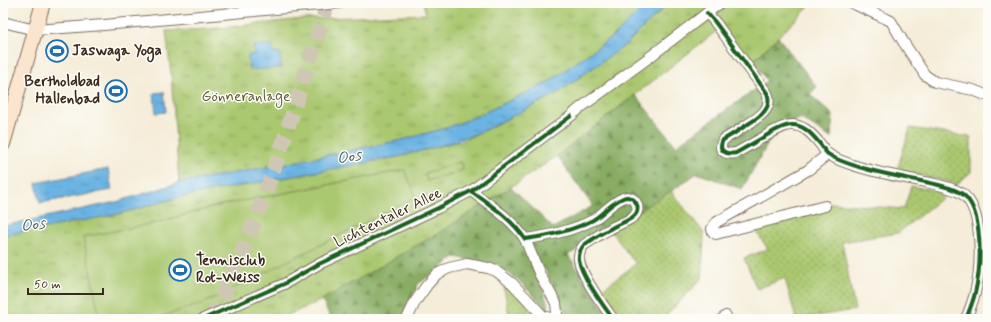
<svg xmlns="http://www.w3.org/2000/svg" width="991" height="322" font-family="Mynerve,sans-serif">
  <defs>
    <pattern id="grass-tufts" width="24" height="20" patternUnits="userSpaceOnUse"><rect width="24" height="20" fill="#aac870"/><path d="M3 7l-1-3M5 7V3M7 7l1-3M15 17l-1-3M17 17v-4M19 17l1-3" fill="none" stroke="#8ca35b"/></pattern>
    <pattern id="forest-firs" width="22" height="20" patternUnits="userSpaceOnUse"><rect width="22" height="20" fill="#87ac62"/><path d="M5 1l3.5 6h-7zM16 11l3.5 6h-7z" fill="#708c50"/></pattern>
    <pattern id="garden-dots" width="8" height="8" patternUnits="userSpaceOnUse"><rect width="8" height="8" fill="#aac870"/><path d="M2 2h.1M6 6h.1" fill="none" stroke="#8ca35b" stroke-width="1.8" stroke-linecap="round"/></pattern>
    <pattern id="water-ripples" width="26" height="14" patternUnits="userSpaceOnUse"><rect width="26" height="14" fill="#6bb3e3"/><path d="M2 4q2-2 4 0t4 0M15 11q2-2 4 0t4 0" fill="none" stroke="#5992b7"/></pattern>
  </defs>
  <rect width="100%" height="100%" fill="#fdfcf7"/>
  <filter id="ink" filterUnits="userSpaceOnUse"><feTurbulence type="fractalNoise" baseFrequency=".025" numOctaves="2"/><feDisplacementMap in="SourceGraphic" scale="8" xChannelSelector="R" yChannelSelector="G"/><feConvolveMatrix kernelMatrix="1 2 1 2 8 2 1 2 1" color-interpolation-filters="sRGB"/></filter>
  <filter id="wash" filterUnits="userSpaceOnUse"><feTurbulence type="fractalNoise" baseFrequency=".012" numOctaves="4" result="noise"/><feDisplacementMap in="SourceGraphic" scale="16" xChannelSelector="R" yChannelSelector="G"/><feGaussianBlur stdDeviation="0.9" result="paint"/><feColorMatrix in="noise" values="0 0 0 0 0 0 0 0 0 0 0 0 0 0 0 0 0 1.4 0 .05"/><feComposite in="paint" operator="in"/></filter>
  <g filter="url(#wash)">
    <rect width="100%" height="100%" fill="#f5edd9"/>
    <g fill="url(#grass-tufts)" stroke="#727947" fill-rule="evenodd">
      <path d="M423 3H647L615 35 547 83 475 117 446 128 402 140 279 165 179 183 171 74 166 31 210 29 303 19 426 14Z"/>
      <path d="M669 3H813L753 61 719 29 557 156 511 187 442 231 322 300 279 319H153L204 303 405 170 222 205 151 224 84 237 100 319H3V235L118 214 180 197 402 156 447 144 462 141 556 94 624 46ZM460 162 463 170 427 181 425 173Z"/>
      <path d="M562 307 575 319H560Z"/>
    </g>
    <path fill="url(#forest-firs)" stroke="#616b40" d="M778 37 817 87 810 94 833 115 831 138 800 118 770 140 742 189 697 173C656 203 612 229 568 255L610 319H575L562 307 544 267 535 271 549 306 547 309 517 279 498 265 455 257 418 284 402 319H331L322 300 442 231 511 187 553 228 593 206 557 156 635 95 676 146 767 81 753 61Z"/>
    <g fill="url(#garden-dots)" stroke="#727947">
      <path d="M910 128 971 137V172L957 184 897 170Z"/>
      <path d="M911 186 948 193 898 233 842 242 855 310 796 319 785 278 757 289 744 258 768 249 754 228 832 203 904 209Z"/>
      <path d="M671 191 704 233 702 278 663 319H618L601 290 636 264 610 230Z"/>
      <path d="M514 285 547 319H510L504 289Z"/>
    </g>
    <g fill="#aac870" stroke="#727947">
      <path d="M460 162 463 170 427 181 425 173Z"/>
      <path d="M405 170 416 197 204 303 153 319H100L83 237 151 224 222 205Z"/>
    </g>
    <g fill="url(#water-ripples)" stroke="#536e80">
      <path d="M647 3H669L624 46 556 94 481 132 447 144 402 156 180 197 118 214 40 229 3 235V226L116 202 179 183 279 165 402 140 446 128 475 117 547 83 615 35Z"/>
      <path d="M272 45 273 53H280L281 68 249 70 248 55H254L253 46Z"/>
      <path d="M164 92 166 112 156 113 154 93Z"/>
      <path d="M108 169 112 190 40 203 36 183Z"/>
    </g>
  </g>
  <g filter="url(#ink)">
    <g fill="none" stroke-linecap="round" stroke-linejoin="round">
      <path stroke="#d0c6b4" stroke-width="15" stroke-dasharray="15 8" stroke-linecap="butt" d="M211 319C263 218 293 110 328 3"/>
      <g stroke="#7c6e5f" stroke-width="12">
        <g id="minor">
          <path d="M852 3 891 21 904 43 925 75 935 82 973 90 988 96"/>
          <path d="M707 13 715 22 767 93C774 110 756 119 745 126 738 131 730 136 723 140 717 151 726 155 736 153 745 148 755 142 764 137 771 133 778 128 786 126 801 121 812 134 821 145 823 148 825 152 828 154 836 160 849 164 859 167 879 173 900 177 921 181 934 184 949 186 961 193 985 208 981 269 975 293 973 302 969 311 966 319"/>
          <path d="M3 22 35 30 49 29 104 25 340 3"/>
          <path d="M471 191C490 205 512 219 525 239 548 236 572 231 593 220 603 214 611 203 623 198 633 193 643 208 634 216 628 222 617 224 610 229 601 233 592 240 584 245 580 250 578 254 579 260 581 276 603 305 613 319"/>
          <path d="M825 206 716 234 713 232 712 229 714 225 717 222 808 170 828 154"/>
          <path d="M203 319 284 284 319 264 438 208 471 191 571 116 580 108 647 59 720 3"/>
          <path d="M407 319 415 302 427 285 437 274 449 268 467 264 488 268 496 271 512 283 543 316 551 318 554 317 557 313 556 303 540 275 525 239"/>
          <path d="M722 319 726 316"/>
        </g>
      </g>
      <g stroke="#7c6e5f" stroke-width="16">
        <path id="secondary" d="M3 144 43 3"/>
      </g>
      <use href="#minor" stroke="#fff" stroke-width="10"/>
      <use href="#secondary" stroke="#fce5cf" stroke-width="14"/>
      <g stroke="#fdfcf7" stroke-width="6">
        <g id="cycleway">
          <path d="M707 13 715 22 767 93C774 110 756 119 745 126 738 131 730 136 723 140 717 151 726 155 736 153 745 148 755 142 764 137 771 133 778 128 786 126 801 121 812 134 821 145 823 148 825 152 828 154 836 160 849 164 859 167 879 173 900 177 921 181 934 184 949 186 961 193 985 208 981 269 975 293 973 302 969 311 966 319"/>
          <path d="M471 191C490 205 512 219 525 239 548 236 572 231 593 220 603 214 611 203 623 198 633 193 643 208 634 216 628 222 617 224 610 229 601 233 592 240 584 245 580 250 578 254 579 260 581 276 603 305 613 319"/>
          <path d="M203 319 284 284 319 264 438 208 471 191 571 116"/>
        </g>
      </g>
      <use href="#cycleway" stroke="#1b5e20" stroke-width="4"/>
    </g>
  </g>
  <defs>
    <g id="stadium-ring" transform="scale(1.15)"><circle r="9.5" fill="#fdfcf7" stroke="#1f6fb2" stroke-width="1.5"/><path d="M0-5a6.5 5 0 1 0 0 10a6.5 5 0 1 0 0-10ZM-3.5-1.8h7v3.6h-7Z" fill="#1f6fb2"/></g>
  </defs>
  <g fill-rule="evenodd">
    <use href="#stadium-ring" x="57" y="51"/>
    <use href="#stadium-ring" x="116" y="91"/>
    <use href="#stadium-ring" x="180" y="270"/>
  </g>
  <g text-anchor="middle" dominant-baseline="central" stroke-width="3" stroke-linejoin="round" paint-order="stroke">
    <g font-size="15" font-weight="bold" fill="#3b2a1e" stroke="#fdfcf7" text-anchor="start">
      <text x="72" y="51">Jaswaga Yoga</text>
      <text x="100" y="82" text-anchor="end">Bertholdbad<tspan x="100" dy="17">Hallenbad</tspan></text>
      <text x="196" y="261">Tennisclub<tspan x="196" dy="17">Rot-Weiss</tspan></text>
    </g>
    <g font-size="15" fill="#5c5937" stroke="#fdfcf7">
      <text x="246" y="97">Gönneranlage</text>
    </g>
    <g font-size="15" fill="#3b2a1e" stroke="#fdfcf7">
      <text transform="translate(388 218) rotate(-26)">Lichtentaler Allee</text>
    </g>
    <g font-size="16" font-style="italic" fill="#4c5a63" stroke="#fdfcf7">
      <text transform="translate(349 157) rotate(-11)">Oos</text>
      <text transform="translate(33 225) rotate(-9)">Oos</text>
    </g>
  </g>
  <rect width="991" height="322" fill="none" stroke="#fdfcf7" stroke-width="16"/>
  <path d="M28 288v6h75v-6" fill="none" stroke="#3b2a1e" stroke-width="2"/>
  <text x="34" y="288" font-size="12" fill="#3b2a1e" stroke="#fdfcf7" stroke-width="3" paint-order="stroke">50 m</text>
</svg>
